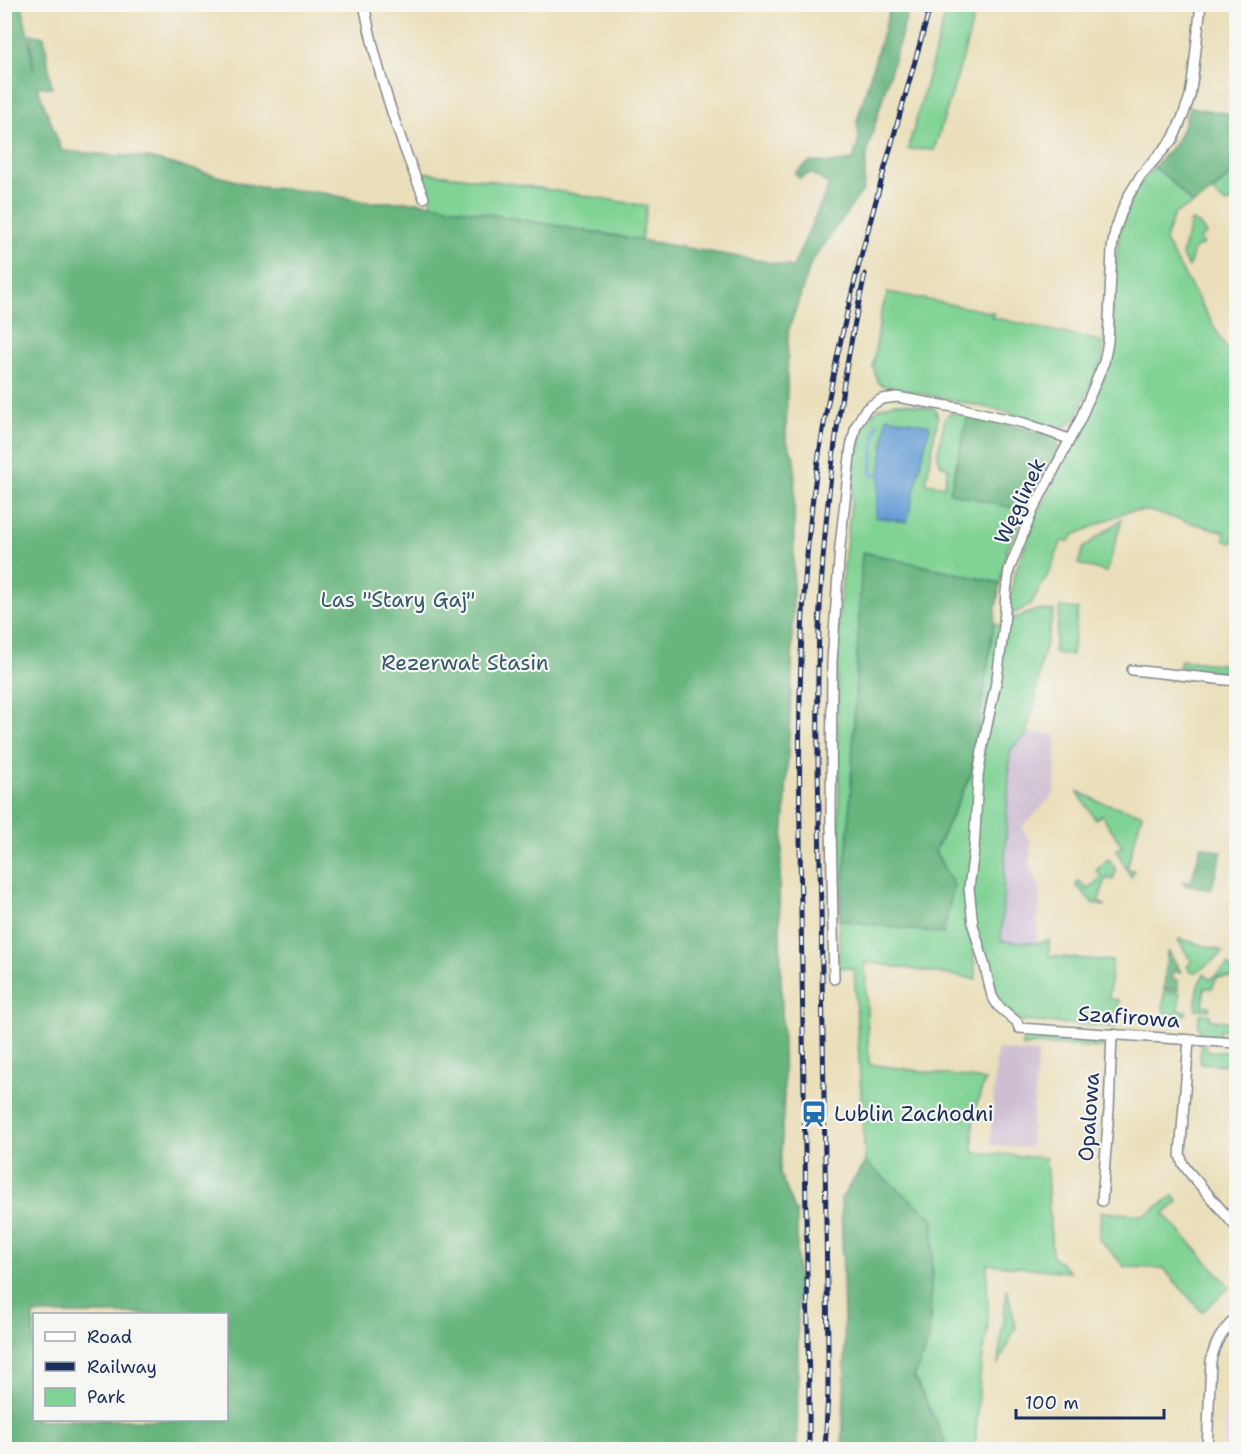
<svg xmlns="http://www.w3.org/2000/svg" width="1241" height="1454" font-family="'Shantell Sans',sans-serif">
  <rect width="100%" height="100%" fill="#f6f6f2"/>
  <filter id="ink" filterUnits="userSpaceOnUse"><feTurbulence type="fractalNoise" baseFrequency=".0167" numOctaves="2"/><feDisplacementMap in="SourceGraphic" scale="12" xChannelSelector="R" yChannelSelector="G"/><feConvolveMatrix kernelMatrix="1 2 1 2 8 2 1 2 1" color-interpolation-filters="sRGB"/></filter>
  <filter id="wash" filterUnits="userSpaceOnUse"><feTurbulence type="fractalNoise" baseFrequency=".008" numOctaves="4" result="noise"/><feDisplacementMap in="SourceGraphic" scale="24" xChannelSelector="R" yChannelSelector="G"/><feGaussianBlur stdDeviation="1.35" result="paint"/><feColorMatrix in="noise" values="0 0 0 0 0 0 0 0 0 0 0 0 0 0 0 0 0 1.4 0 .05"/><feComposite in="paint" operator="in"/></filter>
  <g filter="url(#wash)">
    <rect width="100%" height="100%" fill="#eadfba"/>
    <path fill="#efd0e5" d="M1236 1341V1449L1223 1450 1229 1352Z"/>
    <g fill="#cdbed2">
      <path d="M1041 732 1056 736 1055 793 1022 827 1031 842 1030 865 1040 887 1037 943 1001 941 1010 750 1026 735Z"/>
      <path d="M997 1050 1038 1053 1030 1148 990 1145Z"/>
    </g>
    <g fill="#81d395" stroke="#4e817a" stroke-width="1.5">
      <path d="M948 5H977L961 64 934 150 908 149Z"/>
      <path d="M1154 167 1168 178 1193 204 1174 214 1165 241 1236 365V535H1235L1233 542 1231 543 1224 540 1225 532 1149 511H1127L1074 535 1068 542 1062 540 1050 571 1030 605 1007 617 1014 576 1035 518 1070 452 1107 370 1112 344 1114 279 1119 233 1131 199 1142 181Z"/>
      <path d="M1236 171V199L1226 204 1212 192Z"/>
      <path d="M421 172 509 183 647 206 641 240 433 205Z"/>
      <path d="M1191 221 1199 224 1206 234 1200 238 1203 244 1194 249 1189 267 1183 258 1182 254Z"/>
      <path d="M888 292 994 313 991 317 1104 342 1102 361 1075 419 1062 429 1003 411 882 385 878 382 873 367 881 312Z"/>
      <path d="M894 403H905L935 409 938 417 926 483 944 486 948 468 941 465 938 456V451L945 418 950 413 968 415 950 493 1027 511 1007 549 1000 583 863 552 849 826 840 920 954 886 935 851 971 774 994 624 1004 626V622L1037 610 1054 611 1040 667 1035 703 1026 735 1010 750 1001 941 1037 943 1049 940V956L1112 961 1109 999 1119 1000 1116 1027 1021 1021 995 1000 993 977 979 940 972 937 976 979 865 962 869 1064 985 1080 973 1116V1152L1046 1158 1052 1255 1070 1272 987 1264 988 1326 980 1375 975 1449H943L945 1440 914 1377 929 1340 934 1219 865 1162 854 969 839 967V809L837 652 841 591 854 478 863 424 870 415 882 407Z"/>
      <path d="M1122 519 1107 572 1078 564 1084 547Z"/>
      <path d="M1060 607 1078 609 1072 655 1054 653Z"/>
      <path d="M1181 660 1236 666V674L1179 667Z"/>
      <path d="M1077 791C1084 795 1091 797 1097 801L1142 814 1127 868 1134 871 1131 877 1116 850 1122 846 1102 815 1095 819Z"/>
      <path d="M1107 860H1110L1116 870 1113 880 1106 878 1098 902 1105 905 1103 906 1093 903 1076 885 1079 881 1088 890 1102 876 1096 870Z"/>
      <path d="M1180 939 1220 950 1223 953 1197 972H1190L1187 966 1192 962 1178 940Z"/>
      <path d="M1228 965 1236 976V978L1217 977 1212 988H1204L1203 1006H1210L1209 1010 1196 1009 1197 987 1204 974 1210 980Z"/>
      <path d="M1164 991 1180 993 1179 1010 1186 1011V1015L1165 1013 1163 1011Z"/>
      <path d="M1201 1014 1210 1015V1020L1236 1022V1030L1220 1029 1219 1036 1202 1035 1198 1027 1199 1016Z"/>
      <path d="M1029 1032 1035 1033V1039L1097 1043V1036L1103 1037V1048L1034 1044 1022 1047 1023 1037Z"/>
      <path d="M1201 1044 1206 1045V1051L1236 1053V1066L1200 1063Z"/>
      <path d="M1173 1196 1178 1202 1164 1214 1230 1287 1202 1312 1163 1268 1125 1267 1099 1239 1101 1212 1145 1215Z"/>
      <path d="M1007 1288 1016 1327 998 1365Z"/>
    </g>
    <g fill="#68b57e" stroke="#42726e" stroke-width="1.5" fill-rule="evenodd">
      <path d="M5 4 22 5 34 71 30 34 44 37 52 88 37 86 62 151 149 158 259 187 319 192 366 202H419L762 261 793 267 829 185 811 173 799 178 795 173 810 162 831 163 853 160 859 139 857 121 891 5H910L868 148 863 190 811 263 788 332 786 439 795 460 792 675 785 813 779 889 784 1094 780 1173 797 1215 798 1370 797 1449H5ZM34 1314H226V1420H34Z"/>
      <path d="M1190 107 1236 115V171L1203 198 1193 204 1168 178 1154 167 1174 145 1180 135Z"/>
      <path d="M968 415 1044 433C1053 437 1058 438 1059 449L1027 511 950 493Z"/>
      <path d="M862 552 1000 583 971 774 935 851 954 886 943 934 840 920 849 826Z"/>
      <path d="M1201 846 1222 852 1211 890 1188 884 1187 886 1183 883V881L1191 882Z"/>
      <path d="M1169 952 1181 972H1173V979L1178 980V990L1164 989 1167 953Z"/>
      <path d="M865 1162 934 1219 929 1340 914 1377 945 1440 943 1449H842L845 1362 841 1199Z"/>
    </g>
    <path fill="#679ed5" stroke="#41669a" stroke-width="1.5" d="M887 417 930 425 907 522 875 517Z"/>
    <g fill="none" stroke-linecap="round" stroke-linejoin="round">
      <g stroke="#679ed5" stroke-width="3">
        <path d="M871 474 875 430 878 423"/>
        <path d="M871 474 880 475"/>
      </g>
    </g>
  </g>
  <g filter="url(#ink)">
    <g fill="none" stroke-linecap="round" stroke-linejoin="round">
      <g stroke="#82878c" stroke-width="12">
        <g id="minor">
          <path d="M364 4C377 73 397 134 424 198"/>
          <path d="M1201 4 1193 76 1190 96 1183 116 1173 139 1141 175 1129 195 1123 208 1115 231 1112 249 1108 342 1104 362 1080 420 1032 512 1009 570 1006 592 1004 626 997 678 983 744 978 777 974 850 969 888 973 925 984 963 992 996 998 1006 1017 1022 1019 1028 1236 1043"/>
          <path d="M1132 670 1236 681"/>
          <path d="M834 979 831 822 832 662 840 546 851 447 856 426 865 410 870 406 882 399 897 397 959 408 1024 423 1069 439"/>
          <path d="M1189 1040 1180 1155 1183 1164 1188 1171 1236 1227"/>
          <path d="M1102 1201 1109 1110 1112 1034"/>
          <path d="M1207 1450 1211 1361C1216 1339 1222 1333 1236 1317"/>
        </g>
      </g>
      <use href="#minor" stroke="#fff" stroke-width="9"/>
      <g stroke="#1b2f5e" stroke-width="5">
        <g id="rail">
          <path d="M809 1450V1391C807 1232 804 1072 801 912 799 774 796 635 813 497 834 329 886 167 931 4"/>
          <path d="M825 1450 828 1393V1348C826 1202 823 1056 821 910 819 816 816 722 819 628 824 509 839 390 865 274"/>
        </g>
      </g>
      <use href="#rail" stroke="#f6f6f2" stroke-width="3" stroke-dasharray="9" stroke-linecap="butt"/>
    </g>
  </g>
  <defs>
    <g id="station-bare" transform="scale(2.07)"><path d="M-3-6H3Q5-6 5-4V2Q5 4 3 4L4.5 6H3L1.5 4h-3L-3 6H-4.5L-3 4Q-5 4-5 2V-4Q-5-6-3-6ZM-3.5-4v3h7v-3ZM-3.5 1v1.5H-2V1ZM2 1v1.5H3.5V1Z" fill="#1f6fb2" stroke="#f6f6f2" stroke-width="2.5" paint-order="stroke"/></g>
  </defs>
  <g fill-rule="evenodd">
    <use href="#station-bare" x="814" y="1114"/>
  </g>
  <g text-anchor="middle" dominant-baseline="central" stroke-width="4.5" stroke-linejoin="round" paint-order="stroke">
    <g font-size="21" fill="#1b2f5e" stroke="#f6f6f2">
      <text transform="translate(1020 501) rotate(-65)">Węglinek</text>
      <text transform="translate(1129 1017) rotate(4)">Szafirowa</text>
      <text transform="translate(1089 1117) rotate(-86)">Opalowa</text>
    </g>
    <g font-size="21" fill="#34586c" stroke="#f6f6f2">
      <text x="398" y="600">Las "Stary Gaj"</text>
      <text x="465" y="663">Rezerwat Stasin</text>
    </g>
    <g font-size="21" fill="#1b2f5e" stroke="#f6f6f2" text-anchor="start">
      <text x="834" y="1114">Lublin Zachodni</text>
    </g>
  </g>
  <rect width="1241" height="1454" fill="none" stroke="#f6f6f2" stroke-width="24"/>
  <rect x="33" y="1313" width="195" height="108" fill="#f6f6f2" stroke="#9ea6b7" stroke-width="1.5"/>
  <rect x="45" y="1332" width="30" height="9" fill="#ffffff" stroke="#9ea6b7" stroke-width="1.5"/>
  <text x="87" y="1343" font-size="18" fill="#1b2f5e">Road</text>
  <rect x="45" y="1362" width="30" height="9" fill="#1b2f5e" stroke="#9ea6b7" stroke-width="1.5"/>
  <text x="87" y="1373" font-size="18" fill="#1b2f5e">Railway</text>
  <rect x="45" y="1388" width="30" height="18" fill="#81d395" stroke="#9ea6b7" stroke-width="1.5"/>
  <text x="87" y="1403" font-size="18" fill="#1b2f5e">Park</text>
  <path d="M1016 1409v9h148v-9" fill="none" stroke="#1b2f5e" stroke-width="3"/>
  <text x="1025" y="1409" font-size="18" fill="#1b2f5e" stroke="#f6f6f2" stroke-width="4.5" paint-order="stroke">100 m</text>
</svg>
